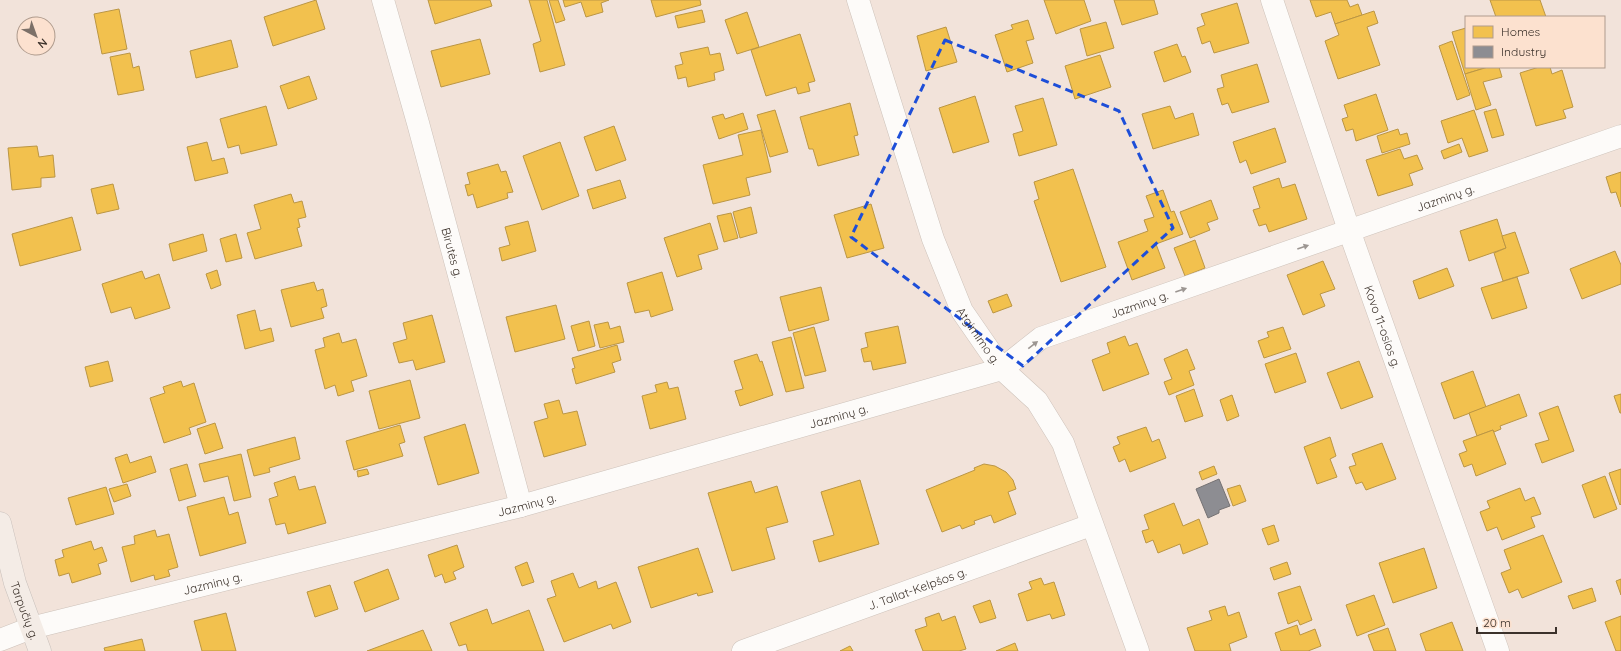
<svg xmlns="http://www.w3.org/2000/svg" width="1621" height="651" font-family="Quicksand,sans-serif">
  <rect width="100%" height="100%" fill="#f2e3da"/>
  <g fill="#f2c14e" stroke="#bb9644">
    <path d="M316 0 325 29 273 46 264 17Z"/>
    <path d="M428 0H490L492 6 435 24Z"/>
    <path d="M529 0H547L565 65 540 72 533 44 541 41Z"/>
    <path d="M549 0H558L565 20 556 23Z"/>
    <path d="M563 0H609L601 3 603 12 586 17 581 2 565 7Z"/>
    <path d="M651 0H700L701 5 656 17Z"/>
    <path d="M1044 0H1084L1091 21 1056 34Z"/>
    <path d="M1114 0H1154L1158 14 1122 25Z"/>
    <path d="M1310 0H1347L1350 7 1358 4 1362 15 1335 24 1331 12 1316 17Z"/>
    <path d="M1490 0H1540L1546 17H1496Z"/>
    <path d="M1237 3 1249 43 1214 53 1210 41 1202 44 1197 28 1205 25 1201 14Z"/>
    <path d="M119 9 127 49 102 54 94 14Z"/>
    <path d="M702 10 705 22 678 28 675 16Z"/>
    <path d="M1374 11 1378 23 1367 27 1380 65 1338 79 1325 41 1339 35 1335 24Z"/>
    <path d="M747 12 759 47 737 54 725 20Z"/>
    <path d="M1028 20 1034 39 1026 41 1033 63 1007 72 995 35 1013 29 1011 25Z"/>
    <path d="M1106 22 1114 48 1087 56 1080 29Z"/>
    <path d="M946 27 957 62 926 71 917 36Z"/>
    <path d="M1466 28V67H1488L1465 74 1452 32Z"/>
    <path d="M800 34 815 81 808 83 810 91 798 94 796 87 766 96 751 50Z"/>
    <path d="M480 39 490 74 441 87 431 51Z"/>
    <path d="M231 40 238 67 196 78 190 51Z"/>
    <path d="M1452 41 1470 95 1457 100 1439 46Z"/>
    <path d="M1177 44 1182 57 1185 56 1191 72 1164 82 1154 52Z"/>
    <path d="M708 47 710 55 720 53 724 70 714 73 715 80 688 87 686 77 678 79 675 66 683 64 680 53Z"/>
    <path d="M130 53 133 68 139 66 144 90 118 95 110 57Z"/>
    <path d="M1100 55 1111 87 1075 99 1065 66Z"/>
    <path d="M1257 64 1269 102 1232 113 1228 103 1222 105 1217 89 1224 87 1221 75Z"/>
    <path d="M1488 67H1499L1502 77 1483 82 1491 105 1476 110 1465 74Z"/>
    <path d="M1539 67H1550L1552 74 1562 70 1573 107 1563 110 1566 118 1536 126 1520 73Z"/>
    <path d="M309 76 317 99 288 109 280 86Z"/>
    <path d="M1376 94 1388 130 1356 141 1353 129 1346 131 1342 119 1348 117 1344 105Z"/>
    <path d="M975 96 989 142 953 153 939 108Z"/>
    <path d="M1043 98 1057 145 1019 156 1013 134 1023 131 1015 106Z"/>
    <path d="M850 103 858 135 854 136 859 155 818 166 813 149H809L800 117Z"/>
    <path d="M266 106 277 145 241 154 239 145 228 148 220 119Z"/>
    <path d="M1170 106 1175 119 1193 113 1199 135 1153 149 1142 114Z"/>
    <path d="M1496 109 1504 135 1492 138 1484 112Z"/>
    <path d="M775 110 788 152 770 157 757 115Z"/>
    <path d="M1474 110 1488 151 1469 157 1462 138 1448 143 1441 121Z"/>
    <path d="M743 113 748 129 719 139 712 117 723 114 725 119Z"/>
    <path d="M614 126 626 160 596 171 584 137Z"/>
    <path d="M1275 128 1286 162 1251 174 1246 160 1240 163 1233 142Z"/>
    <path d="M1398 129 1400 135 1407 133 1410 144 1382 153 1377 136Z"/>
    <path d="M761 130 771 172 746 178 750 195 713 204 703 165 743 155 738 135Z"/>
    <path d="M207 142 212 161 224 158 228 173 195 181 187 147Z"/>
    <path d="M560 142 579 196 542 210 523 156Z"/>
    <path d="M1459 144 1462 152 1444 159 1441 151Z"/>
    <path d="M37 146 39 157 53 155 55 177 41 178V187L12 190 8 148Z"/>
    <path d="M1400 149 1404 159 1417 155 1423 169 1409 174 1413 185 1378 196 1366 160Z"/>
    <path d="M498 164 501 172 506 171 513 192 507 193 508 198 477 208 473 194 468 196 465 185 470 184 467 173Z"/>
    <path d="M1073 169 1106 267 1061 282 1034 201 1039 199 1034 182Z"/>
    <path d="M1621 172V207L1616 192 1611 193 1606 177Z"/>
    <path d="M1279 178 1282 188 1295 184 1307 219 1269 232 1266 224 1259 226 1253 210 1260 208 1253 187Z"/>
    <path d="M620 180 626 198 593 209 587 190Z"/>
    <path d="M113 184 119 209 97 214 91 189Z"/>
    <path d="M1163 190 1171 212 1174 211 1183 234 1156 244 1165 268 1132 280 1118 242 1148 231 1144 220 1154 217 1146 196Z"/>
    <path d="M291 194 294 203 302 201 306 217 298 219 300 227 297 228 302 246 255 259 247 233 261 229 254 205Z"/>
    <path d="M1211 200 1218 219 1207 223 1210 230 1190 238 1180 212Z"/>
    <path d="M871 204 884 248 847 258 834 215Z"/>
    <path d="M751 207 757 233 740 238 733 212Z"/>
    <path d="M731 213 738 238 724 242 717 216Z"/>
    <path d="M72 217 81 250 20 266 12 234Z"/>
    <path d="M1497 219 1506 248 1469 261 1460 231Z"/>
    <path d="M528 221 536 251 502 261 499 248 510 245 505 227Z"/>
    <path d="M710 223 718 249 698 255 702 269 677 277 664 238Z"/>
    <path d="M1515 232 1529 273 1503 281 1494 253 1506 248 1502 236Z"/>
    <path d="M203 234 207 251 173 261 169 244Z"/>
    <path d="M236 234 242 258 226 262 220 239Z"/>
    <path d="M1195 240 1205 268 1185 276 1174 248Z"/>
    <path d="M1615 251 1621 265V284L1582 299 1570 269Z"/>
    <path d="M1323 261 1335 289 1320 294 1325 306 1303 315 1287 275Z"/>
    <path d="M1447 268 1454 286 1419 299 1413 281Z"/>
    <path d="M217 270 221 285 211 289 206 274Z"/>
    <path d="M142 271 145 279 159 274 170 308 135 319 131 307 111 313 102 284Z"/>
    <path d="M662 272 673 310 651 317 649 310 635 313 627 283Z"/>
    <path d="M1517 277 1527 308 1492 319 1481 288Z"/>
    <path d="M314 282 317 291 323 289 327 306 321 308 324 318 291 327 281 290Z"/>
    <path d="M821 287 829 320 789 331 780 297Z"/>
    <path d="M1007 294 1012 306 993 313 988 301Z"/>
    <path d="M556 305 565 339 515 352 506 317Z"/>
    <path d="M255 310 260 331 271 328 274 341 245 349 237 315Z"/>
    <path d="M432 315 445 362 416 370 413 360 399 363 393 343 407 339 403 323Z"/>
    <path d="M589 321 595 346 578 351 571 326Z"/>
    <path d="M608 322 610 329 620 326 624 342 600 348 594 325Z"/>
    <path d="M898 326 906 363 873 370 871 361 864 362 861 349 868 347 865 333Z"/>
    <path d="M814 327 826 371 805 376 793 333Z"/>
    <path d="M1283 327 1291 349 1264 358 1258 341 1269 337 1267 332Z"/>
    <path d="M339 333 342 343 356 339 367 376 351 381 354 391 338 396 335 385 325 389 315 350 325 347 323 338Z"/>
    <path d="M1125 336 1129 346 1137 343 1149 374 1103 391 1092 360 1110 353 1107 343Z"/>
    <path d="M791 337 804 388 786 392 772 342Z"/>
    <path d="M617 345 621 360 612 363 615 372 576 384 572 369 575 368 572 358Z"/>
    <path d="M1187 349 1195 369 1189 371 1194 385 1169 395 1164 382 1172 379 1164 359Z"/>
    <path d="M1296 353 1306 382 1275 393 1265 364Z"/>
    <path d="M757 354 760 362 762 361 773 395 740 406 735 391 743 389 734 361Z"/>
    <path d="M108 361 113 381 90 387 85 367Z"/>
    <path d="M1359 361 1373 397 1341 409 1327 373Z"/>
    <path d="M1473 371 1486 407 1454 419 1441 383Z"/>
    <path d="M410 380 420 418 379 429 369 391Z"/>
    <path d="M181 381 183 387 194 383 206 422 189 428 191 434 164 443 150 398 165 393 163 387Z"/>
    <path d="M667 382 669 389 678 387 686 419 650 429 642 396 657 392 655 385Z"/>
    <path d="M1194 389 1203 416 1185 422 1176 396Z"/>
    <path d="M1519 394 1527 416 1500 426 1501 429 1494 432 1493 430 1477 436 1469 413Z"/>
    <path d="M1621 394V413H1620L1614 396Z"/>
    <path d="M1232 395 1239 416 1227 421 1220 400Z"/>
    <path d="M559 400 563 414 577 411 586 445 544 457 534 422 548 418 544 404Z"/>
    <path d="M1558 406 1574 451 1542 463 1535 444 1549 440 1539 413Z"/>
    <path d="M215 423 223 448 205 454 197 429Z"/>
    <path d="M465 424 479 473 438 485 424 437Z"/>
    <path d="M400 425 405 442 399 444 403 456 354 470 346 441Z"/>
    <path d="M1146 427 1152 442 1159 439 1166 458 1130 472 1125 459 1119 462 1113 447 1120 444 1117 437Z"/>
    <path d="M1493 430 1506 464 1476 476 1472 464 1464 467 1459 454 1467 451 1463 441Z"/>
    <path d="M295 437 300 459 269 468 270 472 254 476 247 450Z"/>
    <path d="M1330 437 1336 456 1330 459 1337 477 1317 484 1304 447Z"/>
    <path d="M1382 443 1396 479 1366 490 1362 482 1356 484 1349 467 1356 465 1352 454Z"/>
    <path d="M127 454 130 463 151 456 156 472 123 483 115 458Z"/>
    <path d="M241 454 251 497 234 501 228 476 204 482 199 464Z"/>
    <path d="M187 464 196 496 179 501 170 469Z"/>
    <path d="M984 464 995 466 1006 472 1013 480 1016 489 1008 492 1016 514 994 523 991 515 974 521 975 524 962 529 960 525 942 532 926 490 975 470 974 468Z"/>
    <path d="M1214 466 1217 474 1202 480 1199 472Z"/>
    <path d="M367 469 369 474 358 477 357 471Z"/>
    <path d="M1621 469V504L1620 505 1609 473Z"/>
    <path d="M295 476 299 490 315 486 326 523 288 534 285 523 276 525 269 499 278 496 274 483Z"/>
    <path d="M1605 476 1617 509 1594 518 1582 485Z"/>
    <path d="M860 480 879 544 819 562 813 541 834 535 821 492Z"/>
    <path d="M751 481 755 493 777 486 788 522 766 528 775 559 732 571 708 493Z"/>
    <path d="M127 484 131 496 114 502 109 489Z"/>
    <path d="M1240 485 1246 501 1233 506 1227 489Z"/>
    <path d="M106 487 114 514 76 525 68 498Z"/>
    <path d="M1520 488 1525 501 1534 497 1541 514 1531 517 1535 527 1502 540 1497 527 1487 531 1480 512 1490 508 1487 501Z"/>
    <path d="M224 497 229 515 238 512 246 543 200 556 187 507Z"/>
    <path d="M1174 503 1183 526 1199 519 1208 544 1183 554 1180 544 1158 553 1153 540 1146 543 1142 531 1149 529 1144 515Z"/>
    <path d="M1274 525 1279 541 1268 545 1262 529Z"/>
    <path d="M155 530 157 537 169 534 178 567 168 570 170 576 155 580 154 575 131 582 122 547 135 544 134 536Z"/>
    <path d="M1543 535 1562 582 1522 598 1518 589 1509 593 1501 573 1511 569 1504 550Z"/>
    <path d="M91 541 94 550 102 547 107 561 98 564 101 574 72 583 69 573 59 576 55 560 64 557 62 550Z"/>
    <path d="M457 545 464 567 453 572 456 579 445 583 442 574 435 577 428 555Z"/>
    <path d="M698 548 713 592 698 596 697 593 651 608 638 567Z"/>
    <path d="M1424 548 1437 588 1393 603 1379 563Z"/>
    <path d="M527 562 534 582 522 586 515 567Z"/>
    <path d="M1287 562 1291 574 1274 580 1270 568Z"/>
    <path d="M388 569 399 599 365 612 354 582Z"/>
    <path d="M573 573 579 588 596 581 598 589 616 582 631 622 613 629 611 624 564 642 547 599 556 596 551 581Z"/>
    <path d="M1041 578 1044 585 1054 582 1065 615 1052 619 1050 614 1027 621 1018 594 1032 589 1029 582Z"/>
    <path d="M1621 579V595L1616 581Z"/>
    <path d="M330 585 338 609 315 617 307 592Z"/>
    <path d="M1300 586 1312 620 1300 625 1298 620 1288 624 1278 593Z"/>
    <path d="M1592 588 1596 601 1573 609 1568 596Z"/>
    <path d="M1374 595 1385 625 1357 636 1346 605Z"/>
    <path d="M990 600 996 618 980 623 973 606Z"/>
    <path d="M1225 606 1228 616 1239 612 1247 637 1229 644 1231 651H1195L1187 628 1212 620 1209 611Z"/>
    <path d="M487 609 492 624 529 610 544 651H468L466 644 459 646 450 623Z"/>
    <path d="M226 613 236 651H202L194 621Z"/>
    <path d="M939 613 942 621 955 616 966 649 959 651H923L915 630 927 626 925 618Z"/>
    <path d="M1621 616V651H1616L1605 622Z"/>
    <path d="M1452 622 1463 651H1426L1420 634Z"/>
    <path d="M1297 625 1300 635 1315 629 1321 646 1308 651H1281L1275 633Z"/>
    <path d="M1388 628 1396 651H1374L1368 635Z"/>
    <path d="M423 630 432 651H367Z"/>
    <path d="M142 639 145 651H105L104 648Z"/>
    <path d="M1015 643 1018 651H996Z"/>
    <path d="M850 646 853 651H840Z"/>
  </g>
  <path fill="#8d8d92" stroke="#757273" d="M1219 479 1230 506 1219 510V513L1208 518 1196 489Z"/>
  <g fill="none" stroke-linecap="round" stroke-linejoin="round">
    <g stroke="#cdc2ba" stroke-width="23">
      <g id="minor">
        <path id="s1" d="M383 0 418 123 521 506"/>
        <path id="s2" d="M858 0 933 239 962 311 1002 369 1037 401 1063 443 1138 651"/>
        <path id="s3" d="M1272 0 1349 230 1498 651"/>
        <path id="s4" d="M0 640 31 628 521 506 1002 369 1041 338 1621 136"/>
        <path id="s5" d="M743 651 1091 525"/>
      </g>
    </g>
    <g stroke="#c8c0bb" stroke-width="23">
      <g id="major">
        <path id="s6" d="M0 523 15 583 40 651"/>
      </g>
    </g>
    <use href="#minor" stroke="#fdfbf9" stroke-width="22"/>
    <use href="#major" stroke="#f4ece6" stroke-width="22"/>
  </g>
  <defs><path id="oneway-solid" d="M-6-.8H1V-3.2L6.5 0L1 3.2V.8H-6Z"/></defs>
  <g fill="#9c9692">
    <use href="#oneway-solid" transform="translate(1303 247) rotate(-19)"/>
    <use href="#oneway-solid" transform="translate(1181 290) rotate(-19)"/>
    <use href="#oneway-solid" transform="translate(1033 345) rotate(-38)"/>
  </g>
  <path fill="none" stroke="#1d4ed8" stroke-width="3" stroke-dasharray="8 5" stroke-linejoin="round" d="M945 40 1119 111 1173 228 1023 366 851 237Z"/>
  <g text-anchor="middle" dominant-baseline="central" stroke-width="4" stroke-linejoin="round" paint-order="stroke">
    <g font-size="12" fill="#3c322b" stroke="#fce1cf">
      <text stroke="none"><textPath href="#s4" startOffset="1516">Jazminų g.</textPath></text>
      <text stroke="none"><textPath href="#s1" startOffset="262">Birutės g.</textPath></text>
      <text stroke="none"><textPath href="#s4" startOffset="1192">Jazminų g.</textPath></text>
      <text stroke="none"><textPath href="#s3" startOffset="345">Kovo 11-osios g.</textPath></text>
      <text stroke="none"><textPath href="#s2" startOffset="358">Atgimimo g.</textPath></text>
      <text stroke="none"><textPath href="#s4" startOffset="868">Jazminų g.</textPath></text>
      <text stroke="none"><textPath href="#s4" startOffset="544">Jazminų g.</textPath></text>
      <text stroke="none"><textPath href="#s4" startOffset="220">Jazminų g.</textPath></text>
      <text stroke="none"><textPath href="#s5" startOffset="185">J. Tallat-Kelpšos g.</textPath></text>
      <text stroke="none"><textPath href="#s6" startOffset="91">Tarpučių g.</textPath></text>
    </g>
  </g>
  <rect x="1465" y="16" width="140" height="52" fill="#fce1cf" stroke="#af9b8d"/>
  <rect x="1473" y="26" width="20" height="12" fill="#f2c14e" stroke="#af9b8d"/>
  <text x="1501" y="36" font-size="12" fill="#3c322b">Homes</text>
  <rect x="1473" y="46" width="20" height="12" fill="#8d8d92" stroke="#af9b8d"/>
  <text x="1501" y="56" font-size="12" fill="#3c322b">Industry</text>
  <g transform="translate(36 36) rotate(139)"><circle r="19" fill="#fce1cf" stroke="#af9b8d"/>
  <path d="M0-3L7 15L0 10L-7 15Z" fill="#7c7068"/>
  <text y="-6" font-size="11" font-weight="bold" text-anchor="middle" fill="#3c322b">N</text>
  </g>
  <path d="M1477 627v6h79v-6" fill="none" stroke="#3c322b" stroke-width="2"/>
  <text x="1483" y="627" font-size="12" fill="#3c322b" stroke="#fce1cf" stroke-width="3" paint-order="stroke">20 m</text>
</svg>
